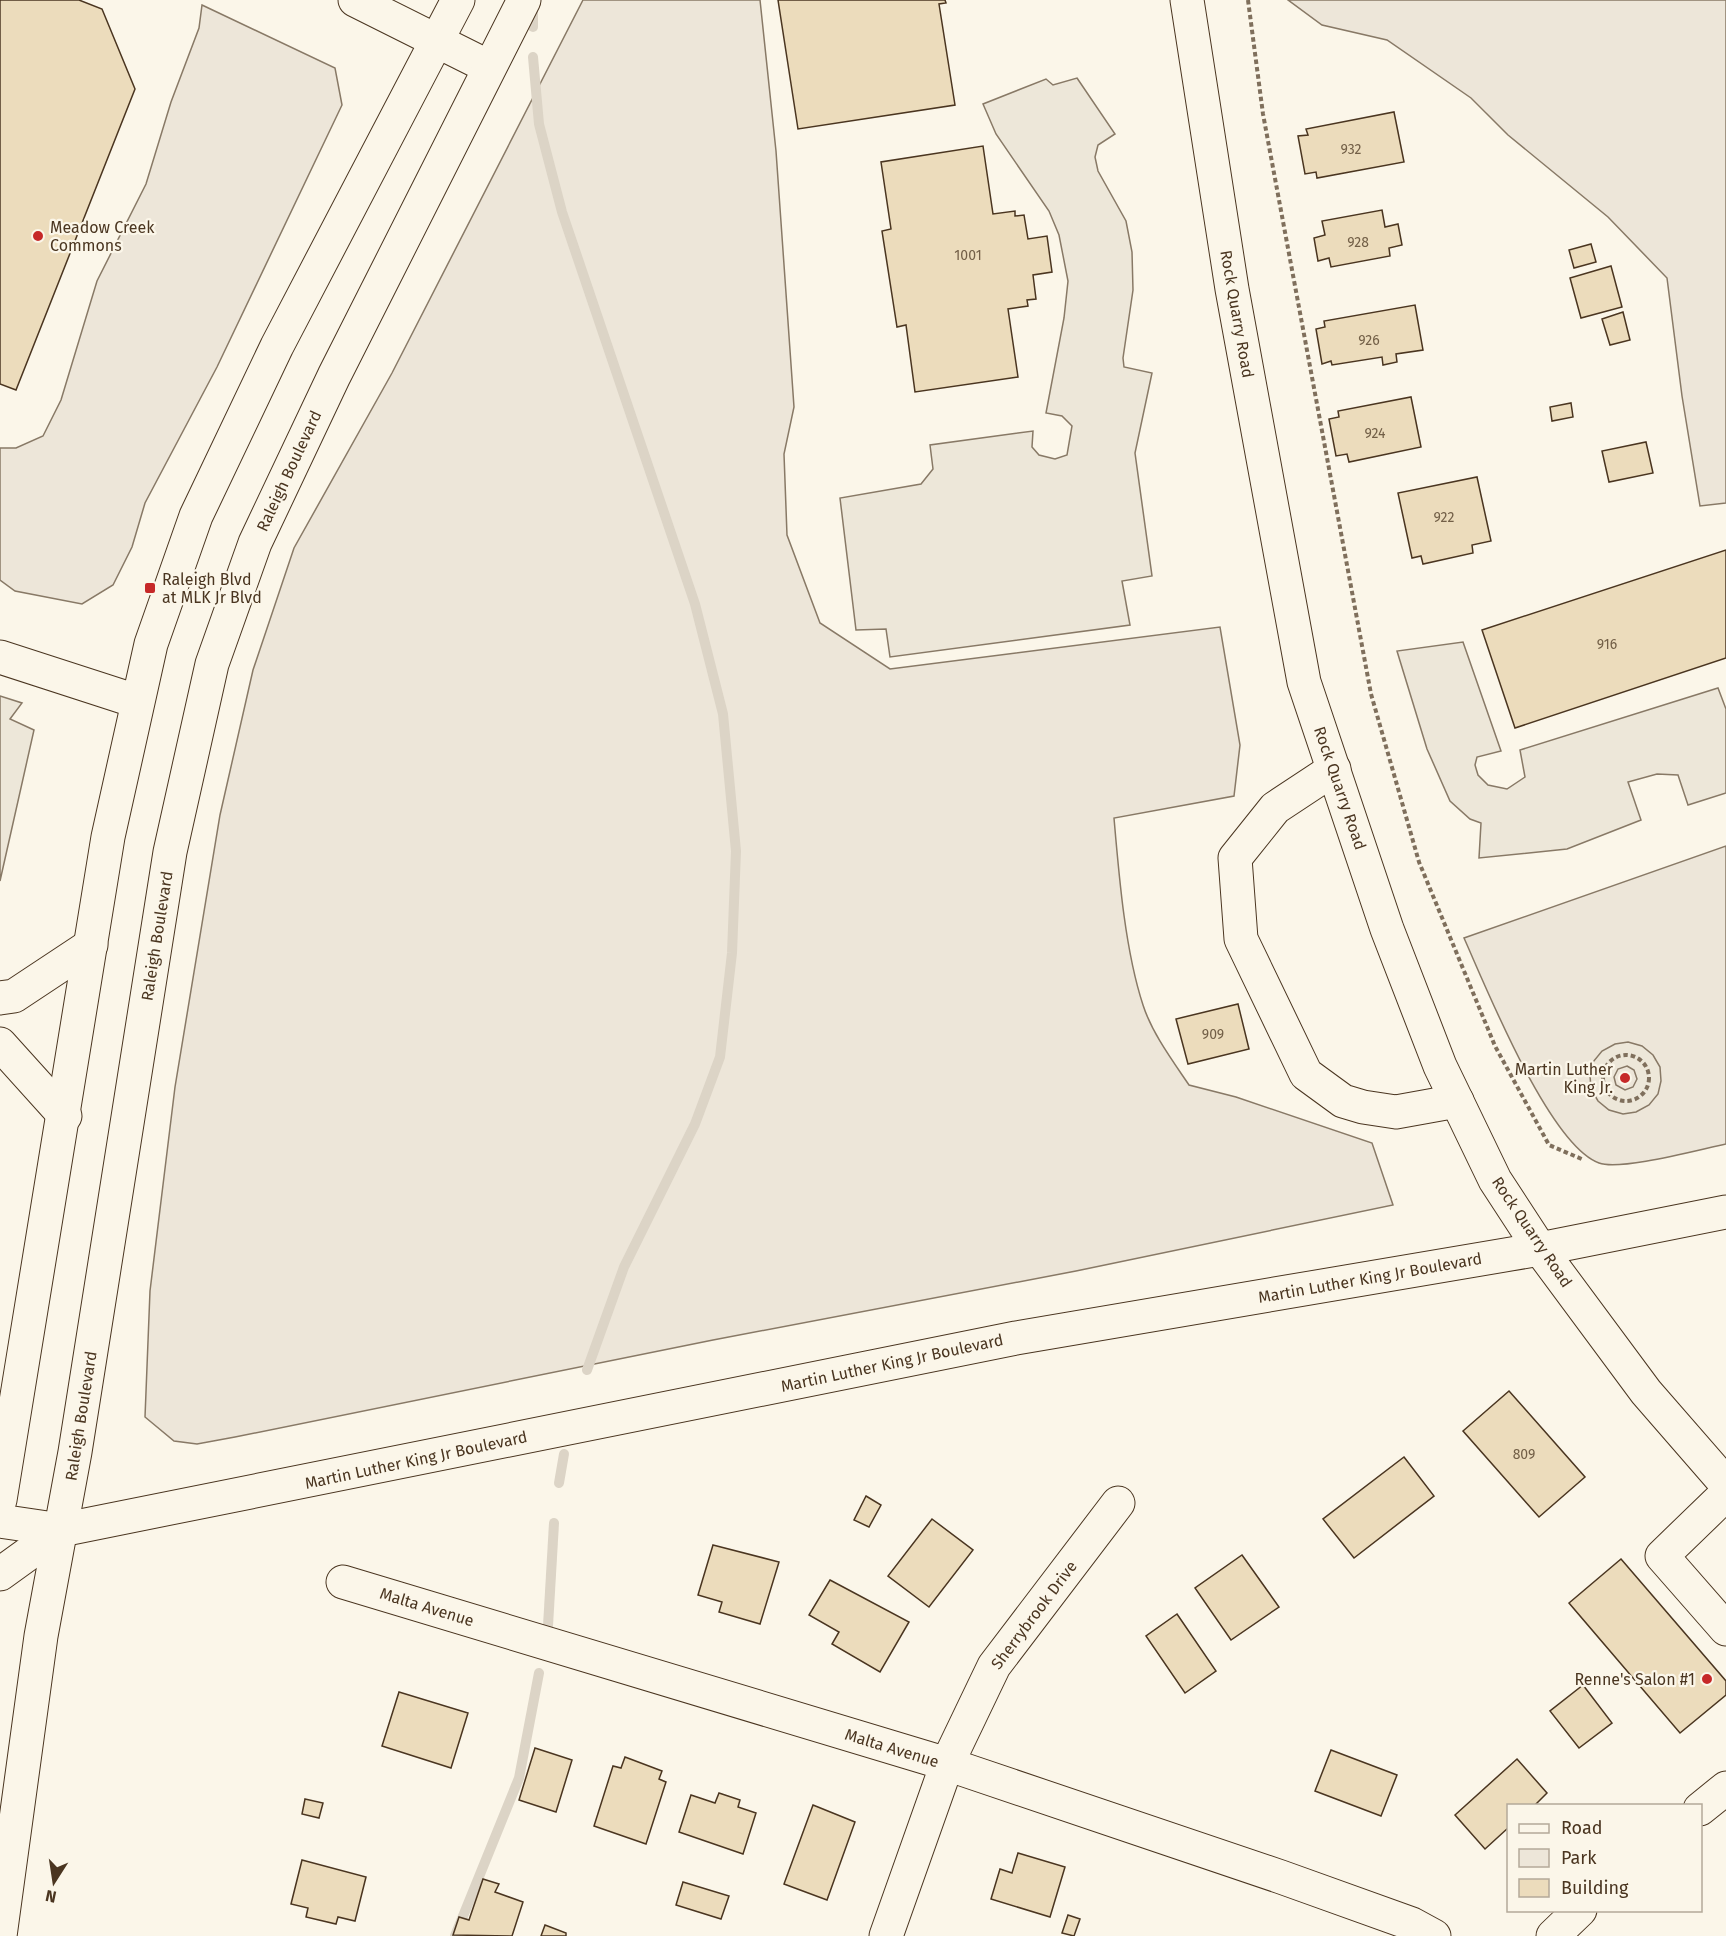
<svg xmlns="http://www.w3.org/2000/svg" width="1726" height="1936" font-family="'Fira Sans',sans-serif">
  <rect width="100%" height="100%" fill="#fbf6e9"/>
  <g fill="#ede6d9" stroke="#887966" stroke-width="1.5">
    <path d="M583 0H760L776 151 794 407 784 454 787 535 820 623 890 669 1220 627 1240 745 1234 796 1114 818C1119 876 1125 950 1143 1005 1152 1033 1172 1060 1189 1085L1236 1097 1372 1143 1393 1205 1076 1271 713 1340 235 1437 197 1444 174 1441 145 1417 150 1291 175 1087 220 815 253 670 294 548 392 373Z"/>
    <path d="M1288 0H1726V503L1700 506 1682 396 1667 278 1608 217 1508 135 1471 98 1387 40 1322 25Z"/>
    <path d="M202 5 335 68 342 105 217 367 145 503 132 547 113 585 82 604 15 591 0 580V448H16L43 436 61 400 97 281 146 184 171 102 199 28Z"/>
    <path d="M1726 846V1144C1701 1149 1621 1171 1599 1163 1549 1145 1486 987 1464 938Z"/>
  </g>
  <g fill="#ede7d9" stroke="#887966" stroke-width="1.5" fill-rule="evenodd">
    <path d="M1077 78 1115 134 1098 145 1095 157 1098 171 1126 221 1132 252 1133 290 1123 358 1124 367 1152 373 1135 453 1152 576 1122 581 1130 625 890 657 886 629 856 630 840 498 921 484 933 469 930 445 1033 431 1032 447 1039 455 1055 459 1067 455 1072 426 1062 416 1046 413 1064 318 1068 281 1059 235 1049 211 996 134 983 104 1046 79 1053 85Z"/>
    <path d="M1463 642 1501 751 1477 757 1475 765 1478 775 1488 785 1507 789 1525 777 1520 750 1718 688 1726 709V793L1688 805 1678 775 1657 774 1628 782 1641 820 1567 849 1479 858 1481 823 1470 819 1450 801 1427 749 1397 651Z"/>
    <path d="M0 696 22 703 10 719 34 730 0 881Z"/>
    <path d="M1628 1042 1642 1046 1653 1055 1660 1067 1661 1081 1658 1094 1649 1105 1636 1112 1623 1114 1609 1110 1598 1101 1591 1089 1590 1075 1593 1062 1602 1051 1615 1044ZM1627 1066 1634 1070 1637 1079 1633 1087 1625 1090 1616 1085 1614 1077 1618 1069Z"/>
  </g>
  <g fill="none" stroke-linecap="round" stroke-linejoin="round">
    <g stroke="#dcd4c6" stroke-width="10">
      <path d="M533 27V6"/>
      <path d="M533 57 539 124 562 212 695 604 723 714 736 851 732 953 720 1057 695 1124 624 1267 587 1370"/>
      <path d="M559 1483 564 1454"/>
      <path d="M548 1626 554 1523"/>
      <path d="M455 1936 519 1778 539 1673"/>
    </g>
  </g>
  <g fill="#ecdcbc" stroke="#4a3520" stroke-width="1.5">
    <path d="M0 0H79L102 9 135 89 16 390 0 384Z"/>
    <path d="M778 0H945L946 3 939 4 955 105 798 129Z"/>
    <path d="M1394 112 1404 162 1317 178 1316 172 1305 174 1298 136 1308 135 1306 129Z"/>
    <path d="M983 146 993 214 1015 211V216L1024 215 1028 239 1047 236 1052 272 1033 275 1036 299 1027 300 1028 306 1008 309 1018 377 915 392 906 325 897 327 882 231 891 229 881 162Z"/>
    <path d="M1382 210 1385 227 1398 224 1402 245 1389 248 1390 256 1331 267 1329 258 1318 261 1314 238 1325 235 1322 221Z"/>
    <path d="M1591 244 1596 262 1574 268 1569 250Z"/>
    <path d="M1611 266 1622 307 1581 318 1570 278Z"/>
    <path d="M1415 305 1423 350 1396 354 1397 362 1383 365 1382 357 1332 365 1331 361 1322 364 1316 329 1325 327 1324 321Z"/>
    <path d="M1623 312 1630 340 1610 345 1602 319Z"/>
    <path d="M1411 397 1421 447 1349 462 1347 454 1336 456 1329 419 1339 417 1338 411Z"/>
    <path d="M1571 403 1573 417 1552 421 1550 407Z"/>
    <path d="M1646 442 1653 473 1609 482 1602 451Z"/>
    <path d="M1477 477 1491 541 1472 545 1473 553 1423 564 1421 556 1412 558 1398 493Z"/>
    <path d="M1726 550V658L1515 728 1482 630Z"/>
    <path d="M1238 1004 1249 1049 1188 1064 1176 1019Z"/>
    <path d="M1509 1391 1585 1477 1539 1517 1463 1431Z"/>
    <path d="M1404 1457 1434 1496 1354 1558 1323 1519Z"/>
    <path d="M866 1496 881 1505 869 1527 854 1520Z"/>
    <path d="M932 1519 973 1550 929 1607 888 1576Z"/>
    <path d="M713 1545 779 1562 760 1624 719 1612 722 1602 698 1595Z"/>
    <path d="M1242 1555 1279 1607 1231 1640 1195 1588Z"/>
    <path d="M1621 1559 1726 1681V1695L1680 1733 1569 1603Z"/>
    <path d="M830 1580 909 1622 880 1672 832 1644 839 1632 809 1615Z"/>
    <path d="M1177 1614 1216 1671 1185 1693 1146 1636Z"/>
    <path d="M1583 1685 1612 1723 1579 1748 1550 1711Z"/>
    <path d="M399 1692 468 1713 451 1768 382 1746Z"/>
    <path d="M535 1748 572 1760 556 1812 519 1800Z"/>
    <path d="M1331 1750 1397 1775 1381 1816 1315 1791Z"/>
    <path d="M625 1757 662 1771 659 1779 666 1782 646 1844 594 1826 613 1766 621 1768Z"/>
    <path d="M1517 1759 1547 1793 1534 1806H1508V1828L1485 1849 1455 1815Z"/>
    <path d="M719 1793 740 1800 738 1807 756 1813 743 1854 679 1832 691 1795 715 1803Z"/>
    <path d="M305 1799 323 1803 319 1818 302 1814Z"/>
    <path d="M813 1805 855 1822 827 1900 784 1884Z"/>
    <path d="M1018 1853 1065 1867 1050 1917 991 1899 1000 1869 1012 1873Z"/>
    <path d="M302 1860 366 1877 355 1921 338 1917 336 1924 306 1917 308 1908 291 1904Z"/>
    <path d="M483 1879 499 1884 495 1892 523 1902 512 1936 453 1935 459 1917 469 1920Z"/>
    <path d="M683 1882 729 1896 721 1919 676 1905Z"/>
    <path d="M1068 1915 1080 1919 1074 1936 1062 1933Z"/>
    <path d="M545 1925 566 1933V1936H541Z"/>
  </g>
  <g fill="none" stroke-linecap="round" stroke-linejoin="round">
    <g stroke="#4a3520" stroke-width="35">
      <g id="minor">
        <path d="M355 0 489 67"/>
        <path d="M0 657 136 701"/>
        <path d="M1334 769 1275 808 1235 858 1241 939 1306 1074 1343 1101 1363 1107 1396 1112 1457 1101"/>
        <path d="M0 998 14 996 91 945"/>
        <path d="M0 1044 65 1116"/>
        <path d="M1726 1494 1662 1556 1726 1629"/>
        <path d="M343 1582 947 1764 1281 1877 1412 1924 1434 1936"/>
        <path d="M1700 1809 1726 1788"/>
        <path d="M886 1936 947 1764 994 1666 1118 1503"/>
        <path d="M1553 1936 1580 1910"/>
      </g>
    </g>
    <g stroke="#4a3520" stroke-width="35">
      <g id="major">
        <path d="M1187 0 1232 289 1304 682 1387 929 1440 1066 1495 1180 1540 1249 1646 1392 1726 1484"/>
        <path d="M0 1500 108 837 151 644 196 516 277 346 458 0"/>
        <path d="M0 1521 61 1530 1016 1338 1540 1249 1726 1212"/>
        <path d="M0 1574 61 1530"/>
        <path d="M0 1936 41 1636 75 1452 170 852 212 664 255 543 334 376 524 0"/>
      </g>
    </g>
    <g stroke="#7f6f5c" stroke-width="4" stroke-dasharray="4.5 3" stroke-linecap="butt">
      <path d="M1248 0 1263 114 1371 694 1419 862 1495 1046 1549 1145 1584 1160"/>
      <circle cx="1626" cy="1078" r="23"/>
    </g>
    <use href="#minor" stroke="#fbf6e9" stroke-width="33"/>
    <use href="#major" stroke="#fbf6e9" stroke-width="33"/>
  </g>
  <g fill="#c62828" stroke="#fbf6e9" stroke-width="2">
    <circle cx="38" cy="236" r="6"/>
    <rect x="144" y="582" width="12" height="12" rx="3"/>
    <circle cx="1625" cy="1078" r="6"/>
    <circle cx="1707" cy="1679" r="6"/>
  </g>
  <g text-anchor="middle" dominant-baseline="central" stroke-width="4.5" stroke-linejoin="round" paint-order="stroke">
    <g font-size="14" fill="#725f47">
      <text x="1351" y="149">932</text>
      <text x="1358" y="242">928</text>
      <text x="968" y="255">1001</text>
      <text x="1369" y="340">926</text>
      <text x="1375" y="433">924</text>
      <text x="1444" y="517">922</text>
      <text x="1607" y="644">916</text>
      <text x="1213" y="1034">909</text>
      <text x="1524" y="1454">809</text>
    </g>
    <g font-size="16" fill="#4a3520" stroke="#fbf6e9" text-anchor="start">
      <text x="50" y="227">Meadow Creek<tspan x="50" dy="18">Commons</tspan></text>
      <text x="162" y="579">Raleigh Blvd<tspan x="162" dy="18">at MLK Jr Blvd</tspan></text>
      <text x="1613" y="1069" text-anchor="end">Martin Luther<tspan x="1613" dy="18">King Jr.</tspan></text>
      <text x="1695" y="1679" text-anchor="end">Renne's Salon #1</text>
    </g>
    <g font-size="16" fill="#4a3520" stroke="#fbf6e9">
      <text transform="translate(1237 314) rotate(80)">Rock Quarry Road</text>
      <text transform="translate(289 471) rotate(-65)">Raleigh Boulevard</text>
      <text transform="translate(1340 788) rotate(71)">Rock Quarry Road</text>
      <text transform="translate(157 936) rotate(-81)">Raleigh Boulevard</text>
      <text transform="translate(1532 1232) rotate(56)">Rock Quarry Road</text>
      <text transform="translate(1370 1278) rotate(-10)">Martin Luther King Jr Boulevard</text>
      <text transform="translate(892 1363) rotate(-12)">Martin Luther King Jr Boulevard</text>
      <text transform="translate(81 1416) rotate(-81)">Raleigh Boulevard</text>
      <text transform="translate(416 1460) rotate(-12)">Martin Luther King Jr Boulevard</text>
      <text transform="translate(427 1607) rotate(17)">Malta Avenue</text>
      <text transform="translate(1034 1615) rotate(-53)">Sherrybrook Drive</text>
      <text transform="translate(892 1748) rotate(17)">Malta Avenue</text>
    </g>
  </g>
  <rect x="1507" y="1804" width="195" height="108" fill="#fbf6e9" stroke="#b4a999" stroke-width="1.5"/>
  <rect x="1519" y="1824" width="30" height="9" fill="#fbf6e9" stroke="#b4a999" stroke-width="1.5"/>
  <text x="1561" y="1834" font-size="18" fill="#4a3520">Road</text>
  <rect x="1519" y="1849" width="30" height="18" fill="#ede6d9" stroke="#b4a999" stroke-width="1.5"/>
  <text x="1561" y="1864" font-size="18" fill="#4a3520">Park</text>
  <rect x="1519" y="1879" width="30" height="18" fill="#ecdcbc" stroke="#b4a999" stroke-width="1.5"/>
  <text x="1561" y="1894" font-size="18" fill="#4a3520">Building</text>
  <g transform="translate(54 1882) rotate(192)" stroke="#fbf6e9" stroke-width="4.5" paint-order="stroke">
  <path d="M0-4.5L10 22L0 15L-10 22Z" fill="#4a3520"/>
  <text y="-9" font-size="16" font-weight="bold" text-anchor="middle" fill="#4a3520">N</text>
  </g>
</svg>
